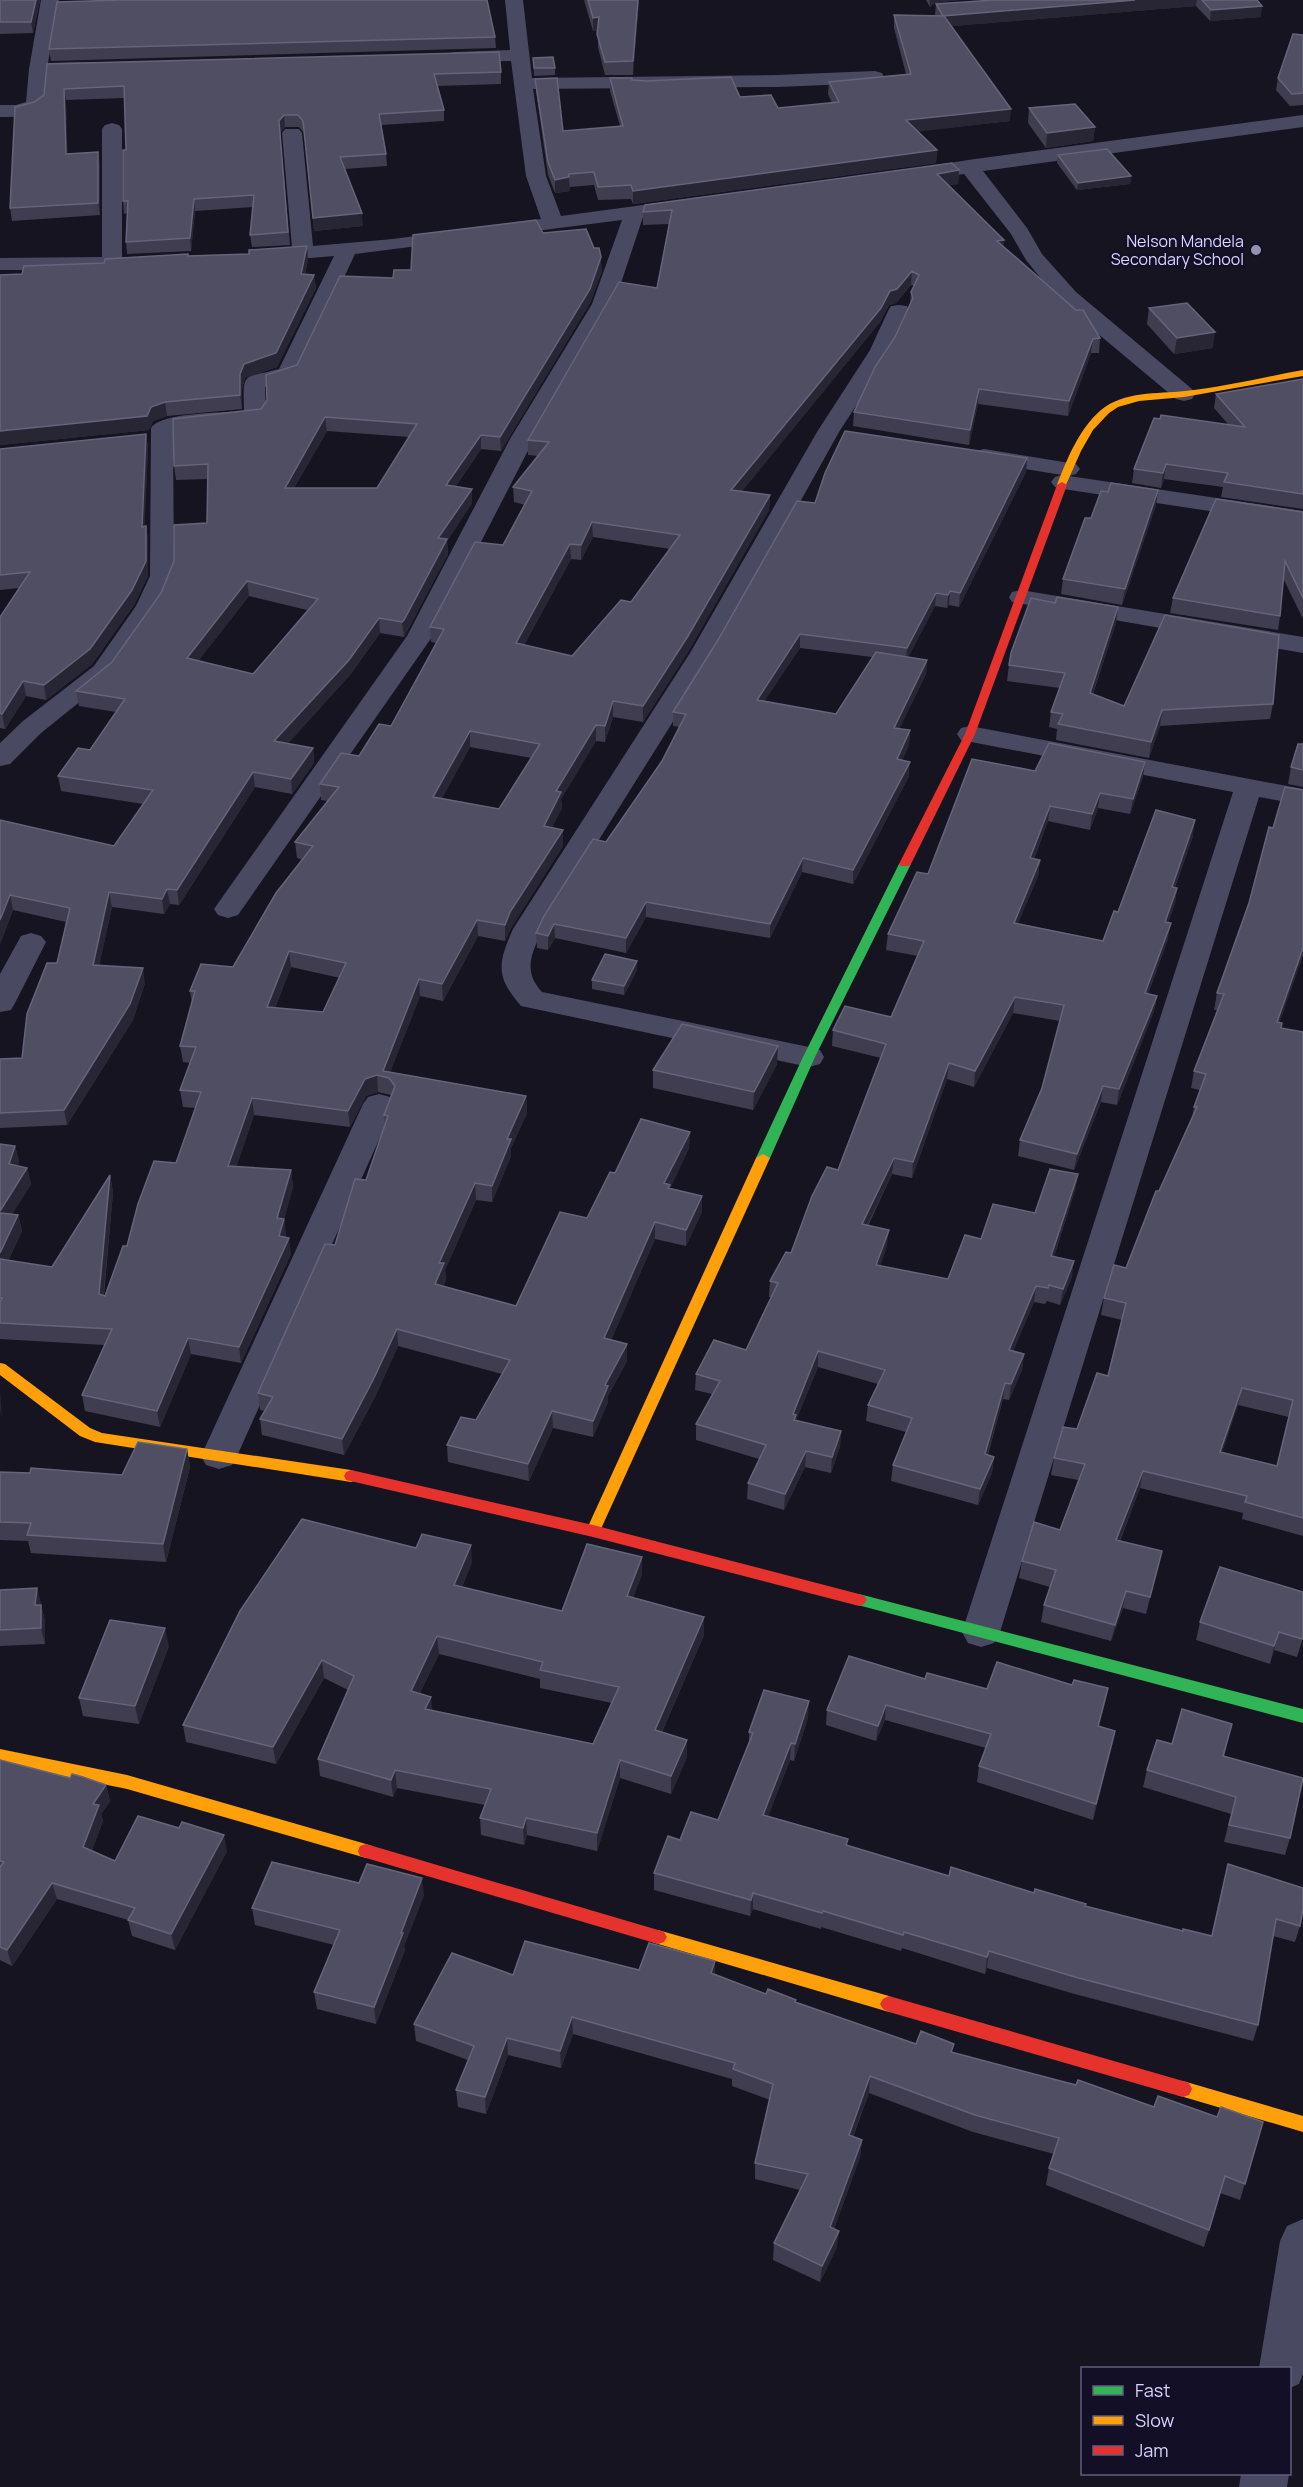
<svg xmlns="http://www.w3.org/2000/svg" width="1303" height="2487" font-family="Manrope,sans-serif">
  <rect width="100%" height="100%" fill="#161421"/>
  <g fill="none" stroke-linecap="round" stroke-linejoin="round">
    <g fill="#4a4962" fill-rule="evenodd">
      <path d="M41 0H59L48 63 92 62 99 64 101 68 99 72 92 74H47L44 105C35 117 14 117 0 117V105H16L26 102 29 69Z"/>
      <path d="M505 0H523L532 78 777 75 875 71 882 73 884 77 882 81 875 83 777 87 533 89 546 176 561 216 688 199 695 201 698 205 695 209 688 211 643 217 614 304 534 439 432 637 238 915 228 918 218 915 214 909 407 636 510 439 592 304 622 220 355 254 299 373 296 378 265 387 266 414 261 422 173 431 174 576 161 606 112 676 41 733 10 764 0 766V743L23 721 94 666 136 606 150 576 151 428C161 412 224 413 244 411 243 371 242 379 279 369L334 256 263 262 256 260 253 256 256 252 292 247 282 133 285 129H299L302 133 313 246 393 239 541 219 526 176 511 61 456 62 450 61 447 57 450 53 456 52 510 50Z"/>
      <path d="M1303 115V127L983 171 1027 228 1042 254 1076 292 1192 389 1195 394 1192 399 1184 401 1176 399 1060 302 1026 260 1011 234 964 174 914 181 907 179 904 175 907 171 914 169 968 160Z"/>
      <path d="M112 123 119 125 122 129V257L134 259 137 263 134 267 112 270H0V258L102 257V129L105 125Z"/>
      <path d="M899 305 907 306 910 311 892 350 839 432 716 653 543 929C532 953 522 970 542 992L809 1047 820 1050 824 1057 820 1064 809 1067 521 1006C495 976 498 963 513 929L690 653 817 432 870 350 888 311 891 306Z"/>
      <path d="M984 449 1076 464 1080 469 1076 474 1069 476 1303 511V525L1063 489 1055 487 1051 482 1055 477 1062 475 976 461 972 456 976 451Z"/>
      <path d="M1021 590 1303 637V653L1012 602 1009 597 1012 592Z"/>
      <path d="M970 726 1303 789V805L1259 797 1000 1632 994 1643 981 1647 968 1643 962 1632 1233 792 961 740 957 734 961 728Z"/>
      <path d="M31 933 41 936 46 942 15 1003 11 1010 0 1012V974L21 936Z"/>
      <path d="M379 1094 390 1097 395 1104 237 1456 232 1465 219 1469 206 1465 201 1456 363 1104 368 1097Z"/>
      <path d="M1303 2219V2374L1299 2384 1290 2388V2368H1259L1280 2241 1287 2226Z"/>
      <path d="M1241 2474H1289L1287 2487H1239Z"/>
    </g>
    <g fill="#30b455" fill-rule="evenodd">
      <path d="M905 861 911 864 815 1057 770 1158 763 1162 758 1161 756 1158 803 1057 899 864Z"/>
      <path d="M859 1594 1303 1709V1723L854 1604 851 1600 854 1596Z"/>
    </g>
    <g fill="#ff9f0a" fill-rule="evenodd">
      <path d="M1303 370V376L1184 397 1139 401 1118 407 1109 413 1093 430 1081 451 1065 487 1057 485C1067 459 1079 429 1101 410 1124 391 1157 394 1185 391 1224 387 1264 377 1303 370Z"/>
      <path d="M763 1154 770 1158 600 1531 598 1535H588L586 1531 756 1158Z"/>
      <path d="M0 1363 5 1364 90 1428 102 1433 351 1470 356 1472 358 1476 356 1480 351 1482 95 1442 80 1436 0 1375Z"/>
      <path d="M0 1749 127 1775 366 1844 372 1846 374 1851 372 1856 366 1858 127 1789 0 1763Z"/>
      <path d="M658 1930 889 1996 895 1999 898 2004 895 2009 889 2012 658 1944 652 1942 649 1937 652 1932Z"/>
      <path d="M1183 2081 1303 2116V2132L1177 2095 1174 2089 1177 2083Z"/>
    </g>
    <g fill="#e5322d" fill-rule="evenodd">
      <path d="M1062 482 1067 485 975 734 911 864 909 866H901L899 864 965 734 1057 485Z"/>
      <path d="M351 1470 593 1525 859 1594 864 1596 867 1600 864 1604 859 1606 593 1537 346 1480 344 1476 346 1472Z"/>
      <path d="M366 1844 658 1930 664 1932 667 1937 664 1942 658 1944 366 1858 360 1856 358 1851 360 1846Z"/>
      <path d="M889 1996 1183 2081 1189 2083 1192 2089 1189 2095 1183 2097 889 2012 883 2009 880 2004 883 1999Z"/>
    </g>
  </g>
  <g fill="#403d50" fill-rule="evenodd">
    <path d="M0 0H40L33 33 0 34Z"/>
    <path d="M584 0H639L633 75H605L598 47V30L593 31Z"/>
    <path d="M926 0H959L934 3 930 7Z"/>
    <path d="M994 0H1257L1261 17 1210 21 1196 6 952 26 1010 121 918 131 937 150 936 163 633 204 631 199 598 200 594 185 570 187V191L555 193 548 175 536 91 535 79 563 131 620 126 610 91V78L632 80 740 97 778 108 832 103 828 94 829 82 906 74 894 28V15H935L936 4Z"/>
    <path d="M1303 35V105L1290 106 1276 90 1278 78Z"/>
    <path d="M495 37 496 48 51 61 49 49Z"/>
    <path d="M533 58 555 68V75L534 76Z"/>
    <path d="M47 64 501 72V84L437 86 444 110V121L381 125 386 154 387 166 344 169 363 226 314 231 304 133 299 127H285L280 133 290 245 252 247 250 235 253 207 195 211 191 251 127 254 126 242 127 213 124 214 123 201 126 150 124 98 66 100 67 153 100 164V215L12 221 10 208 34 102 44 95Z"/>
    <path d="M1029 108 1095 127 1093 141 1046 148 1028 123Z"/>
    <path d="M1058 155 1131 176 1130 184 1077 190 1057 163Z"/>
    <path d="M959 170 958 184 949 185 1004 240 1003 246 1100 338 1099 353H1091L1068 416 978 404 969 445 853 426 854 412 895 337 910 304 911 292 914 286 911 285 896 303 889 305 880 322 742 491 770 495 769 510 688 652 643 722 613 717 605 742 596 741 561 799 562 808 552 827 563 830V846L511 928 505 941 478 936 443 1001 420 996 390 1072 526 1096 527 1113 511 1148V1156L492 1202 476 1200 445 1270 446 1280 443 1286 516 1306 587 1218 615 1173 690 1132 689 1148 670 1188 702 1212 686 1246 655 1239 611 1340 627 1344V1361L608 1396V1402L593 1437 553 1428 529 1481 448 1462 447 1445 476 1420 502 1374 398 1346 375 1397 344 1455 262 1435 260 1419 265 1411 260 1410 258 1393 335 1245 366 1180 385 1126 384 1115 391 1096V1095L378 1092 366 1096 350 1127 254 1115 236 1167 291 1170 293 1187 284 1219 286 1237 291 1254 241 1363 191 1354 160 1427 85 1411 82 1395 104 1345 0 1339V1144L15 1146 19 1162 17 1166 27 1168 31 1184 12 1214 18 1215 22 1231 8 1261 52 1267 110 1175 113 1192 104 1295 105 1296 127 1246 176 1163 196 1108 183 1107 180 1090 190 1063 183 1062 180 1046 192 1003 190 991 233 967 303 860 297 858 295 842 328 801 321 800 320 784 359 756 391 726 436 643 431 642 430 627 503 545 525 505 514 502 513 487 538 456 528 455V440L657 288 670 224 643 225V212ZM593 537 670 549 631 602 572 656 524 645 571 559 581 560ZM470 747 531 758 499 809 442 798ZM291 967 340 978 323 1012 275 1008Z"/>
    <path d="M543 233 602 271 590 303 501 451 481 449 456 486 472 503 447 541 448 554 405 635 404 637 380 633 350 675 287 744 313 748 314 763 292 794 255 787 179 905 170 904 164 914 112 907 99 965 145 983 133 1020 67 1125 0 1128V1059L22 1058 57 963 66 922 13 910 0 944V820L114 846 143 804 61 791 58 776 90 750 116 712 79 706 76 691 112 662 161 593 207 523 208 479 176 480 174 466 261 409 297 365 393 278 411 270ZM327 431 409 437 377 488H294ZM249 596 307 610 253 674 198 661Z"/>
    <path d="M307 246 308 260 305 274 314 275 316 288 277 367 245 378 242 389V409L167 416 153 421 149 430 0 445V275L22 274 104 263 188 254 189 256 249 254Z"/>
    <path d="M1149 308 1213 348 1174 354 1147 324Z"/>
    <path d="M1303 379V509L1221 497 1223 487 1164 479 1161 488 1132 483 1134 469 1228 424 1214 408 1216 394Z"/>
    <path d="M146 434 148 448 144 526H146L148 541V576L134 605 92 664 46 700 26 696 5 729 0 728V617L19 588 0 590V449Z"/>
    <path d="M1027 458 1026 472 959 607 949 605 947 608 935 606 908 657 927 660 926 674 899 729 910 730 909 745 902 760 909 776 853 884 802 872 770 938 646 917 626 953 555 938 548 950 537 948 536 933 606 842 662 761 679 727 673 726V712L815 503ZM800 648 872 657 836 714 764 701Z"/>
    <path d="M1156 505 1122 605 1061 594 1063 579 1091 518Z"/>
    <path d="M1303 512V619L1283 578 1280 616 1278 630 1170 613 1173 598Z"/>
    <path d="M1055 603 1118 607 1116 623 1093 694 1124 706 1273 704 1270 719 1160 726 1149 758 1056 740 1057 729 1049 727 1051 712 1060 688 1007 681 1009 665Z"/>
    <path d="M1303 744V787L1288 784 1291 767Z"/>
    <path d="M1145 762 1143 777 1130 814 1098 808 1090 830 1048 821 1034 859 1040 860 1038 876 1018 923 1103 941 1118 912 1193 836 1175 887 1177 888 1175 903 1168 923V939L1148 994 1157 996 1154 1011 1117 1105 1101 1102 1074 1170 1018 1156 1020 1140 1042 1088 1060 1021 1013 1013 974 1087 947 1079 912 1178 892 1174 868 1226 887 1246 880 1266 948 1279 981 1239 1035 1213 1078 1174 1075 1190 1054 1257 1072 1277 1060 1305 1047 1301 1045 1304 1034 1302 1013 1351 1024 1354 1022 1370 1009 1400 1003 1399 988 1455 994 1457 992 1473 978 1505 891 1481 893 1465 906 1432 866 1421 868 1405 878 1384 818 1367 796 1420 841 1431 840 1447 831 1473 805 1467 784 1510 747 1499 748 1483 759 1459 696 1440V1424L712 1394 695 1390 696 1374 746 1350 771 1297H769L770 1281 791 1253 838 1170 881 1058 832 1046 833 1030 891 1017 918 956 886 950 888 934 928 874 1035 771Z"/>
    <path d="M1303 790V955L1279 1023H1282L1281 1028 1303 1032V1536L1242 1519 1243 1513 1140 1488 1120 1541 1162 1551 1146 1614 1123 1608 1111 1641 1041 1622 1044 1605 1050 1587 1019 1578 1022 1561 1060 1530 1078 1480 1051 1475 1054 1458 1077 1429 1108 1376 1122 1320 1101 1315 1104 1298 1126 1268 1192 1117 1194 1107 1200 1090 1191 1088 1194 1071 1217 1010H1214L1217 993 1249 903 1273 828ZM1238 1405 1289 1417 1277 1466 1222 1452Z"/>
    <path d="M637 970 624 995 592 989V980Z"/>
    <path d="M777 1064 753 1110 653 1088V1070Z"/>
    <path d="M187 1449 190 1467 166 1562 31 1553 28 1541 0 1540V1472L122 1475Z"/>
    <path d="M472 1562 462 1587 562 1611 642 1574 633 1597 704 1635 662 1732 687 1757 671 1794 620 1778 597 1851 527 1835 524 1845 481 1835 480 1818 485 1805 397 1788 393 1797 320 1776 318 1759 348 1690 324 1678 276 1764 186 1742 183 1725ZM439 1654 540 1679V1688L612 1703 593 1744 433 1711 420 1693Z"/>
    <path d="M37 1588 45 1621V1644L0 1646V1590Z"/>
    <path d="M1303 1592V1638L1297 1657 1274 1650 1270 1664 1196 1640 1200 1622Z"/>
    <path d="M169 1646 139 1724 83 1716 79 1698Z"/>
    <path d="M925 1679 987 1689 1105 1703 1099 1726 1115 1731 1112 1746 1093 1820 977 1782 979 1766 986 1748 885 1720 876 1741 826 1725 827 1710Z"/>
    <path d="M808 1718 794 1761 790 1760 768 1816 848 1839 847 1845 949 1876 1034 1893 1182 1931 1211 1936 1228 1864 1300 1926 1295 1942 1273 1936 1258 2025 1253 2041 1071 1993 987 1968 985 1974 902 1948 901 1951 821 1927V1929L753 1909 750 1916 654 1890V1873L680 1840 718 1820 749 1743V1732Z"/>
    <path d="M1232 1724 1224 1757 1290 1838 1285 1855 1224 1842 1231 1814 1143 1787 1147 1770 1172 1744Z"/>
    <path d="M0 1760 70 1778 106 1785 110 1801 101 1814 103 1821 92 1850 115 1861 227 1851 175 1950 132 1936 128 1920 57 1899 12 1966 0 1960Z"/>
    <path d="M359 1883 424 1895 404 1946 405 1950 376 2024 317 2009 314 1992 334 1945 255 1925 252 1908Z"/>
    <path d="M639 1970 715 1974 766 1994 795 2003 916 2044H954L952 2052 1154 2107 1217 2117 1263 2122 1240 2200 1220 2193 1204 2247 1046 2185 1049 2168 1054 2154 973 2132 869 2093 853 2137 862 2140 860 2157 834 2229 837 2247 820 2282 773 2260 774 2243 800 2190 755 2179V2163L770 2100 732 2086V2079L573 2034 561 2068 508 2055 486 2114 458 2107 456 2090 468 2060 416 2041 414 2024 513 1975Z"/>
  </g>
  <g fill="#282635">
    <path d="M36 0H40L33 33 31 22Z"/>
    <path d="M638 0H639L633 75V61Z"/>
    <path d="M930 0H959L934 3 930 7Z"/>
    <path d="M1135 0H1197L1196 6 942 27 943 16Z"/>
    <path d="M1262 6 1261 17 1210 21 1211 10Z"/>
    <path d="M599 17V30L593 31V18Z"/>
    <path d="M64 89 66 100 68 166 66 154Z"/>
    <path d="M1011 109 1010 121 906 133V120Z"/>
    <path d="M284 115 285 127 280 133 290 245 279 121Z"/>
    <path d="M1095 127 1093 141 1046 148 1047 133Z"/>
    <path d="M937 150 936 163 633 204V191Z"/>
    <path d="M98 152 100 164V215L98 203Z"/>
    <path d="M959 170 958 184 936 187 937 174Z"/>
    <path d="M1131 176 1130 184 1077 190 1078 183Z"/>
    <path d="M569 177 570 191 555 193V180Z"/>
    <path d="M194 199 195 211 191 251 190 238Z"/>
    <path d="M362 213 363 226 314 231 313 218Z"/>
    <path d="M1004 240 1003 254 997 241Z"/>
    <path d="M307 246 308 260 302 288 301 274Z"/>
    <path d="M601 257 602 271 590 303 501 451 500 437Z"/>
    <path d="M912 271 911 285 896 303 889 305 880 322 731 505V490L890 291Z"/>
    <path d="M314 275 316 288 277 367 245 378 242 389V409L240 395V374L244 364Z"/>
    <path d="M1215 332 1213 348 1174 354 1177 338Z"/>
    <path d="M1093 339 1091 353 1068 416 1069 401Z"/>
    <path d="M979 389 978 404 969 445 970 430Z"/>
    <path d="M165 402 167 416 153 421 149 430 0 445V431L151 407Z"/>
    <path d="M325 417 327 431 286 502 285 488Z"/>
    <path d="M146 434 148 448 144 541 142 527Z"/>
    <path d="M481 435V449L447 499 446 485Z"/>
    <path d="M1027 458 1026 472 959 607 960 593Z"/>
    <path d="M1166 464 1164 479 1161 488 1163 473Z"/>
    <path d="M472 489V503L447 541 448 554 404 637 402 622 438 538Z"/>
    <path d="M1158 490 1156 505 1122 605 1125 589Z"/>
    <path d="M770 495 769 510 688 652 643 722V706Z"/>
    <path d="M592 522 593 537 581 560V545Z"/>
    <path d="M146 526 148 541V576L134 605 92 664 46 700 44 685Z"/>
    <path d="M570 544 571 559 516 659V643Z"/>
    <path d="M247 581 249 596 189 673 187 658Z"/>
    <path d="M950 591 949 605 947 608 948 595Z"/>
    <path d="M936 593 935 606 906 662 907 648Z"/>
    <path d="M1118 607 1116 623 1088 708 1090 693Z"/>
    <path d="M379 618 380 633 350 675 276 757 274 741Z"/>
    <path d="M800 634V648L756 714 757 700Z"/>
    <path d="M927 660 926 674 893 742 894 728Z"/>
    <path d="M23 681 26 696 5 729 2 714Z"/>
    <path d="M613 701V717L605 742V726Z"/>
    <path d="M1162 710 1160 726 1149 758 1151 742Z"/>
    <path d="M596 725V741L561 799 562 808 544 842V826L556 791Z"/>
    <path d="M910 730 909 745 896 773 897 759Z"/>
    <path d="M470 731V747L434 813 433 797Z"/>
    <path d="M313 748 314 763 292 794 291 779Z"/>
    <path d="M910 762 909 776 853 884V870Z"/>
    <path d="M1145 762 1143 777 1130 814 1133 799Z"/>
    <path d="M253 772 255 787 179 905 177 890Z"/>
    <path d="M1100 793 1098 808 1090 830 1092 814Z"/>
    <path d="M1050 806 1048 821 1028 874 1030 858Z"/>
    <path d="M1195 820 1193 836 1169 902 1172 887Z"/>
    <path d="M563 830V846L511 928 505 941V925L510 912Z"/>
    <path d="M803 858 802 872 770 938V924Z"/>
    <path d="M1040 860 1038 876 1012 938 1014 923Z"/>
    <path d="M1177 888 1175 903 1163 938 1165 922Z"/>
    <path d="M167 889 170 904 164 914 162 899Z"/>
    <path d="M109 892 112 907 96 981 93 965Z"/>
    <path d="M10 895 13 910 0 944V920Z"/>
    <path d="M646 902V917L626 953V938Z"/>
    <path d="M477 920 478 936 443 1001 442 984Z"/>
    <path d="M1171 923 1168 939 1142 1009 1145 993Z"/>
    <path d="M554 924 555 938 548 950V936Z"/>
    <path d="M1303 948V955L1274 1039 1277 1022Z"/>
    <path d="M289 951 291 967 269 1023 267 1007Z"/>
    <path d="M637 961V970L624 995V986Z"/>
    <path d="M143 968 145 983 133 1020 67 1125 64 1110Z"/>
    <path d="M419 979 420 996 388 1078 383 1071Z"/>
    <path d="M1157 996 1154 1011 1117 1105 1119 1089Z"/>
    <path d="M1015 997 1013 1013 974 1087 975 1071Z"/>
    <path d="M778 1046 777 1064 753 1110 754 1092Z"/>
    <path d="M949 1063 947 1079 912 1178 913 1162Z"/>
    <path d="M377 1075 378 1092 366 1096 350 1127 348 1111 365 1079Z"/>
    <path d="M1103 1086 1101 1102 1074 1170 1077 1154Z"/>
    <path d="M526 1096 527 1113 511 1148V1156L492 1202V1186L507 1139Z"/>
    <path d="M252 1098 254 1115 231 1183 228 1166Z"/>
    <path d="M690 1132 689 1148 670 1189 664 1183Z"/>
    <path d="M15 1146 19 1162 12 1181 9 1164Z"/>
    <path d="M894 1158 892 1174 860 1240 862 1224Z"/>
    <path d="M27 1168 31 1184 3 1229 0 1216V1211Z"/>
    <path d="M291 1170 293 1187 282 1227 284 1219 286 1236 281 1252 277 1218Z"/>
    <path d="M1078 1174 1075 1190 1049 1272 1051 1256Z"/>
    <path d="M110 1175 113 1192 102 1311 99 1294Z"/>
    <path d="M475 1183 476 1200 445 1270 446 1280 437 1301 435 1284 439 1263Z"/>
    <path d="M702 1196V1212L686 1246V1230Z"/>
    <path d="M18 1215 22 1231 1 1276 0 1271V1253Z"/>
    <path d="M655 1222V1239L605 1355 604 1338Z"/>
    <path d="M889 1230 887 1246 875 1281 876 1265Z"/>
    <path d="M289 1238 291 1254 241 1363 239 1347Z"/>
    <path d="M1074 1261 1072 1277 1060 1305 1063 1289Z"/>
    <path d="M1036 1286 1034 1302 1007 1366 1009 1350Z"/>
    <path d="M397 1329 398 1346 375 1397 344 1455 342 1439Z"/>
    <path d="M188 1338 191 1354 160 1427 157 1411Z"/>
    <path d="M627 1344V1361L608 1396V1402L593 1437V1421L605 1385Z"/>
    <path d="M818 1351V1367L796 1420V1431L793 1414Z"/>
    <path d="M1024 1354 1022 1370 1009 1400 1011 1384Z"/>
    <path d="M1005 1383 1003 1399 983 1470 985 1454Z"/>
    <path d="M0 1388V1389L2 1418 0 1410Z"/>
    <path d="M1242 1388 1238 1405 1216 1469 1220 1452Z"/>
    <path d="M552 1411 553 1428 529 1481 528 1464Z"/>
    <path d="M841 1431 840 1447 831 1473 832 1457Z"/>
    <path d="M187 1449 190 1467 166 1562 163 1544Z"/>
    <path d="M806 1451 805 1467 784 1510 785 1494Z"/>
    <path d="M994 1457 992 1473 978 1505 980 1489Z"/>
    <path d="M1143 1471 1140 1488 1113 1557 1116 1540Z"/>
    <path d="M471 1545 472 1562 455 1603 454 1585Z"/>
    <path d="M642 1557V1574L628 1613 627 1596Z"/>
    <path d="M37 1588 45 1621V1644L35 1605Z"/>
    <path d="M1126 1591 1123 1608 1111 1641 1115 1625Z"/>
    <path d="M704 1617V1635L655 1747V1730Z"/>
    <path d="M165 1628 169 1646 139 1724 135 1706Z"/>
    <path d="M1279 1632 1274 1650 1270 1664 1274 1646Z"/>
    <path d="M437 1636 439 1654 412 1709 411 1691Z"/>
    <path d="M322 1660 324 1678 276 1764 273 1747Z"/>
    <path d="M1108 1688 1105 1703 1095 1742 1098 1726Z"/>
    <path d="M431 1697 433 1714 425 1709Z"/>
    <path d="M809 1701 808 1718 794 1761 795 1744Z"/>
    <path d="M886 1705 885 1720 876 1741 878 1726Z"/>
    <path d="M1115 1731 1112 1746 1093 1820 1096 1804Z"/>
    <path d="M687 1740V1757L671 1794V1776Z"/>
    <path d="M791 1743 790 1760 762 1832 763 1815Z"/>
    <path d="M620 1760V1778L597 1851V1833Z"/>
    <path d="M395 1770 397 1788 393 1797 391 1780Z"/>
    <path d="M106 1785 110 1801 101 1814 103 1821 87 1863 83 1847 93 1804Z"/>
    <path d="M526 1818 527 1835 524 1845 523 1828Z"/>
    <path d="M224 1835 227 1851 175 1950 171 1934Z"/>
    <path d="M422 1878 424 1895 404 1946 405 1950 376 2024 374 2007 401 1933Z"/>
    <path d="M52 1883 57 1899 12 1966 7 1950Z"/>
    <path d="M753 1893V1909L750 1916 751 1900Z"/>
    <path d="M989 1951 987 1968 985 1974 987 1957Z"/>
    <path d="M715 1961V1978L711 1973Z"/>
    <path d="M572 2017 573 2034 561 2068 560 2051Z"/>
    <path d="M507 2038 508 2055 486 2114 485 2097Z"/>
    <path d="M870 2076 869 2093 847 2152 849 2135Z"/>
    <path d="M862 2140 860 2157 829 2243 830 2227Z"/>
    <path d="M839 2231 837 2247 820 2282 822 2266Z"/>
  </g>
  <g fill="#504e63" stroke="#66637b" stroke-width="1.5" fill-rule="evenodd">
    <path d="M0 0H36L31 22H0Z"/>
    <path d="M121 0H487L495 37 49 49 57 2Z"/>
    <path d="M588 0H638L633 61 605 62 597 34 599 17 593 18Z"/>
    <path d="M994 0H1135L943 16 936 4Z"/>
    <path d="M1202 0H1257L1262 6 1211 10Z"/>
    <path d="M894 15 944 16 1011 109 906 120 937 150 633 191 631 185 598 187 594 172 569 174V177L555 180 548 162 535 79 557 78 563 131 623 126 610 78H632V80L646 81 731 77 740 97 771 95 778 108 839 102 829 82 911 74Z"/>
    <path d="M1293 34 1303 35V93L1292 94 1278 78Z"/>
    <path d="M499 52 501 72 434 74 444 110 379 114 386 154 340 157 362 213 313 218 303 121 298 115H284L279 121 288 232 250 235 254 195 194 199 190 238 126 242 128 201H123V150H126L124 86 64 89 66 154 98 152V203L10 208 15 107 34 102 44 95 47 64Z"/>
    <path d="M553 57 555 68H534L533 58Z"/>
    <path d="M1075 104 1095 127 1047 133 1029 108Z"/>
    <path d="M1107 149 1131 176 1078 183 1058 155Z"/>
    <path d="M952 163 959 170 937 174 1004 240 997 241 1076 310H1083L1100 338 1093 339 1069 401 979 389 970 430 854 412 875 367 895 337 913 298 911 292 919 275 912 271 897 289 890 291 881 308 731 490 770 495 688 636 643 706 613 701 605 726 596 725 556 791 561 792 544 826 563 830 510 912 505 925 477 920 442 984 419 979 383 1071 526 1096 507 1139H511L492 1186 475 1183 439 1263H444L435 1284 516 1306 560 1212 587 1218 610 1172 615 1173 641 1119 690 1132 664 1183 670 1185 668 1188 702 1196 686 1230 655 1222 604 1338 627 1344 605 1385 608 1386 593 1421 552 1411 528 1464 447 1445 461 1417 476 1420 510 1360 397 1329 373 1380 342 1439 260 1419 273 1397 258 1393 325 1244 335 1245 355 1179 366 1180 388 1116 384 1115 395 1086 389 1078 377 1075 365 1079 348 1111 252 1098 228 1166 291 1170 277 1218 284 1219 279 1236 289 1238 239 1347 188 1338 157 1411 82 1395 112 1329 0 1323V1302L2 1298H0V1259L52 1267 110 1175 99 1294 105 1296 123 1246H127L138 1204 154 1161 176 1163 201 1092 180 1090 196 1047 180 1046 195 991H190L201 964 233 967 276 893 313 846 295 842 339 787 320 784 341 753 359 756 379 724 391 726 444 629 430 627 475 542 503 545 532 491 513 487 549 442 528 440 619 282 657 288 672 210 643 212 645 205ZM592 522 680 535 631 602 621 600 572 656 516 643 570 544 581 545ZM470 731 540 744 499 809 433 797ZM289 951 346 963 323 1012 267 1007Z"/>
    <path d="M536 220 543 233 586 229 594 248H599L601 257 590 289 500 437 481 435 446 485 472 489 438 538 447 539 404 620 402 622 379 618 349 660 274 741 313 748 291 779 253 772 177 890 167 889 162 899 109 892 93 965 143 968 130 1004 64 1110 0 1113V1059L22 1058 27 1014 47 963H57L70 908 10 895 0 920V820L114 846 153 790 58 776 78 748 90 750 125 699 76 691 112 662 161 593 174 561V525L207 523 208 464 174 466 173 419 261 409 267 400 266 375 297 365 340 276 393 278 394 270H411L413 235ZM325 417 417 424 377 488H285ZM247 581 318 599 253 674 187 658Z"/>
    <path d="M307 246 301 274 314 275 276 353 244 364 240 374V395L165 402 151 407 147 416 0 431V275L22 274 24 266 104 263 105 259 188 254V256L249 254V250Z"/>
    <path d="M1187 303 1215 332 1177 338 1149 308Z"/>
    <path d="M1303 379V494L1224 482 1228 473 1166 464 1163 473 1134 469 1154 418 1160 419 1161 415 1245 427 1216 394Z"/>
    <path d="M845 431 1027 458 960 593 950 591 948 595 936 593 907 648 800 634 757 700 836 714 876 652 927 660 894 728 910 730 897 759 910 762 853 870 803 858 770 924 646 902 626 938 554 924 548 936 536 933 544 916 593 839 606 842 662 761 686 714 673 712 718 640 797 501 815 503 825 473Z"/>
    <path d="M146 434 142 527 146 526V561L132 590 90 649 44 685 23 681 2 714 0 713V617L30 572 0 575V449Z"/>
    <path d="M1111 483 1158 490 1125 589 1063 579 1085 518H1091L1101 491 1108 492Z"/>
    <path d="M1216 499 1303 512V598L1285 561 1280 616 1173 598Z"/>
    <path d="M1057 597 1118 607 1090 693 1124 706 1165 615 1279 635 1273 704 1162 710 1151 742 1058 724 1063 714 1051 712 1065 673 1009 665 1011 653 1031 598 1055 603Z"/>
    <path d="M1049 743 1145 762 1133 799 1100 793 1092 814 1050 806 1030 858 1040 860 1014 923 1103 941 1114 911 1118 912 1156 810 1195 820 1172 887 1177 888 1165 922 1171 923 1145 993 1157 996 1119 1089 1103 1086 1077 1154 1020 1140 1042 1088 1064 1005 1015 997 975 1071 949 1063 913 1162 894 1158 862 1224 889 1230 876 1265 948 1279 965 1235 981 1239 993 1204 1035 1213 1050 1169 1078 1174 1051 1256 1074 1261 1063 1289 1049 1285 1048 1288 1036 1286 1009 1350 1024 1354 1011 1384 1005 1383 985 1454 994 1457 980 1489 893 1465 912 1418 868 1405 885 1370 818 1351 793 1414 796 1415 794 1420 841 1431 832 1457 806 1451 785 1494 748 1483 766 1445 696 1424 720 1381 696 1374 714 1340 746 1350 778 1283 770 1281 786 1252 791 1253 812 1196 827 1167 838 1170 886 1044 833 1030 845 1006 891 1017 924 941 888 934 917 872 928 874 972 759 1035 771Z"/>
    <path d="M1298 744H1303V770L1291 767Z"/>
    <path d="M1285 787 1303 790V948L1277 1022 1282 1023 1281 1028 1303 1032V1518L1245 1502 1247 1496 1143 1471 1116 1540 1162 1551 1150 1597 1126 1591 1115 1625 1044 1605 1056 1570 1022 1561 1034 1522 1060 1530 1085 1464 1054 1458 1063 1427 1077 1429 1097 1373 1108 1376 1126 1303 1104 1298 1114 1265 1126 1268 1156 1191H1159L1197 1107H1194L1206 1074 1194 1071 1224 994 1217 993 1249 903 1269 827 1273 828ZM1242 1388 1293 1400 1277 1466 1220 1452Z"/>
    <path d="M605 954 637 961 624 986 592 980Z"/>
    <path d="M682 1024 778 1046 754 1092 653 1070Z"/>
    <path d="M0 1144 15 1146 9 1164 27 1168 0 1211Z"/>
    <path d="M0 1213 18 1215 0 1253Z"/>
    <path d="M138 1442 187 1449 163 1544 27 1535 31 1523 0 1522V1472L30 1473 31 1468 122 1475Z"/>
    <path d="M302 1519 416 1548 422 1534 471 1545 454 1585 562 1611 587 1544 642 1557 627 1596 704 1617 655 1730 687 1740 671 1776 620 1760 597 1833 526 1818 523 1828 480 1818 491 1789 395 1770 391 1780 318 1759 354 1676 322 1660 273 1747 183 1725 240 1611ZM437 1636 543 1662 540 1670 619 1687 593 1744 425 1709 431 1697 411 1691Z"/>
    <path d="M1220 1567 1303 1592V1635L1302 1639 1279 1632 1274 1646 1200 1622Z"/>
    <path d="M37 1588 35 1605H41V1628L0 1630V1590Z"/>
    <path d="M110 1620 165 1628 135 1706 79 1698Z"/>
    <path d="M849 1656 925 1679 927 1673 987 1689 997 1662 1072 1685 1074 1680 1108 1688 1098 1726 1115 1731 1096 1804 979 1766 991 1734 886 1705 878 1726 827 1710Z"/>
    <path d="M764 1690 809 1701 795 1744 791 1743 763 1815 848 1839 846 1845 949 1876 951 1867 1034 1893 1035 1889 1086 1904 1085 1906 1183 1931V1929L1212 1936 1228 1864 1303 1888V1909L1300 1926 1276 1919 1258 2025 1075 1977 989 1951 987 1957 904 1932 903 1935 823 1911 822 1913 753 1893 751 1900 654 1873 668 1836 680 1840 691 1812 718 1820 753 1733 749 1732Z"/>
    <path d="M1182 1709 1232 1724 1223 1756 1303 1778 1290 1838 1229 1825 1236 1797 1147 1770 1157 1740 1172 1744Z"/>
    <path d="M0 1760 70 1778 72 1774 83 1777 106 1785 93 1804 99 1805 83 1847 115 1861 138 1816 179 1828 182 1822 224 1835 171 1934 128 1920 135 1908 52 1883 7 1950 0 1947V1867L4 1862 0 1861Z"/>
    <path d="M272 1862 359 1883 367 1864 422 1878 401 1933H403L374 2007 314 1992 340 1930 252 1908Z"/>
    <path d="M525 1941 639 1970 649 1943 715 1961 711 1973 766 1994 768 1989 796 2000 795 2002 916 2044 921 2031 954 2044 951 2052 1076 2085 1078 2080 1154 2107 1158 2096 1217 2117 1221 2107 1263 2122 1245 2184 1225 2176 1209 2230 1049 2168 1059 2138 975 2115 870 2076 849 2135 862 2140 830 2227 839 2231 822 2266 774 2243 808 2174 755 2163 773 2084 733 2069 735 2063 572 2017 560 2051 507 2038 485 2097 456 2090 474 2046 414 2024 452 1953 513 1975Z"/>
  </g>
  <circle fill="#9591b1" stroke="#130f26" stroke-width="2" cx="1256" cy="250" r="6"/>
  <g text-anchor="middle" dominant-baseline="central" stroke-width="5" stroke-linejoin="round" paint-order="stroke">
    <g font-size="16" fill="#d9d4ff" stroke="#130f26" text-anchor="end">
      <text x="1244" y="241">Nelson Mandela<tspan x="1244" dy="18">Secondary School</tspan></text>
    </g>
  </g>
  <rect x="1081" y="2367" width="210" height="108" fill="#130f26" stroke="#625e7d" stroke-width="1.5"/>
  <rect x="1093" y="2386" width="30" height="9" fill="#30b455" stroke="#625e7d" stroke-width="1.5"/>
  <text x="1135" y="2397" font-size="18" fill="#d9d4ff">Fast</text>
  <rect x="1093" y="2416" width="30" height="9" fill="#ff9f0a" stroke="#625e7d" stroke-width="1.5"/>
  <text x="1135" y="2427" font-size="18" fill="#d9d4ff">Slow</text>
  <rect x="1093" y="2446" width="30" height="9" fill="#e5322d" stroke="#625e7d" stroke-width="1.5"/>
  <text x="1135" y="2457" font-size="18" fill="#d9d4ff">Jam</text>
</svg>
